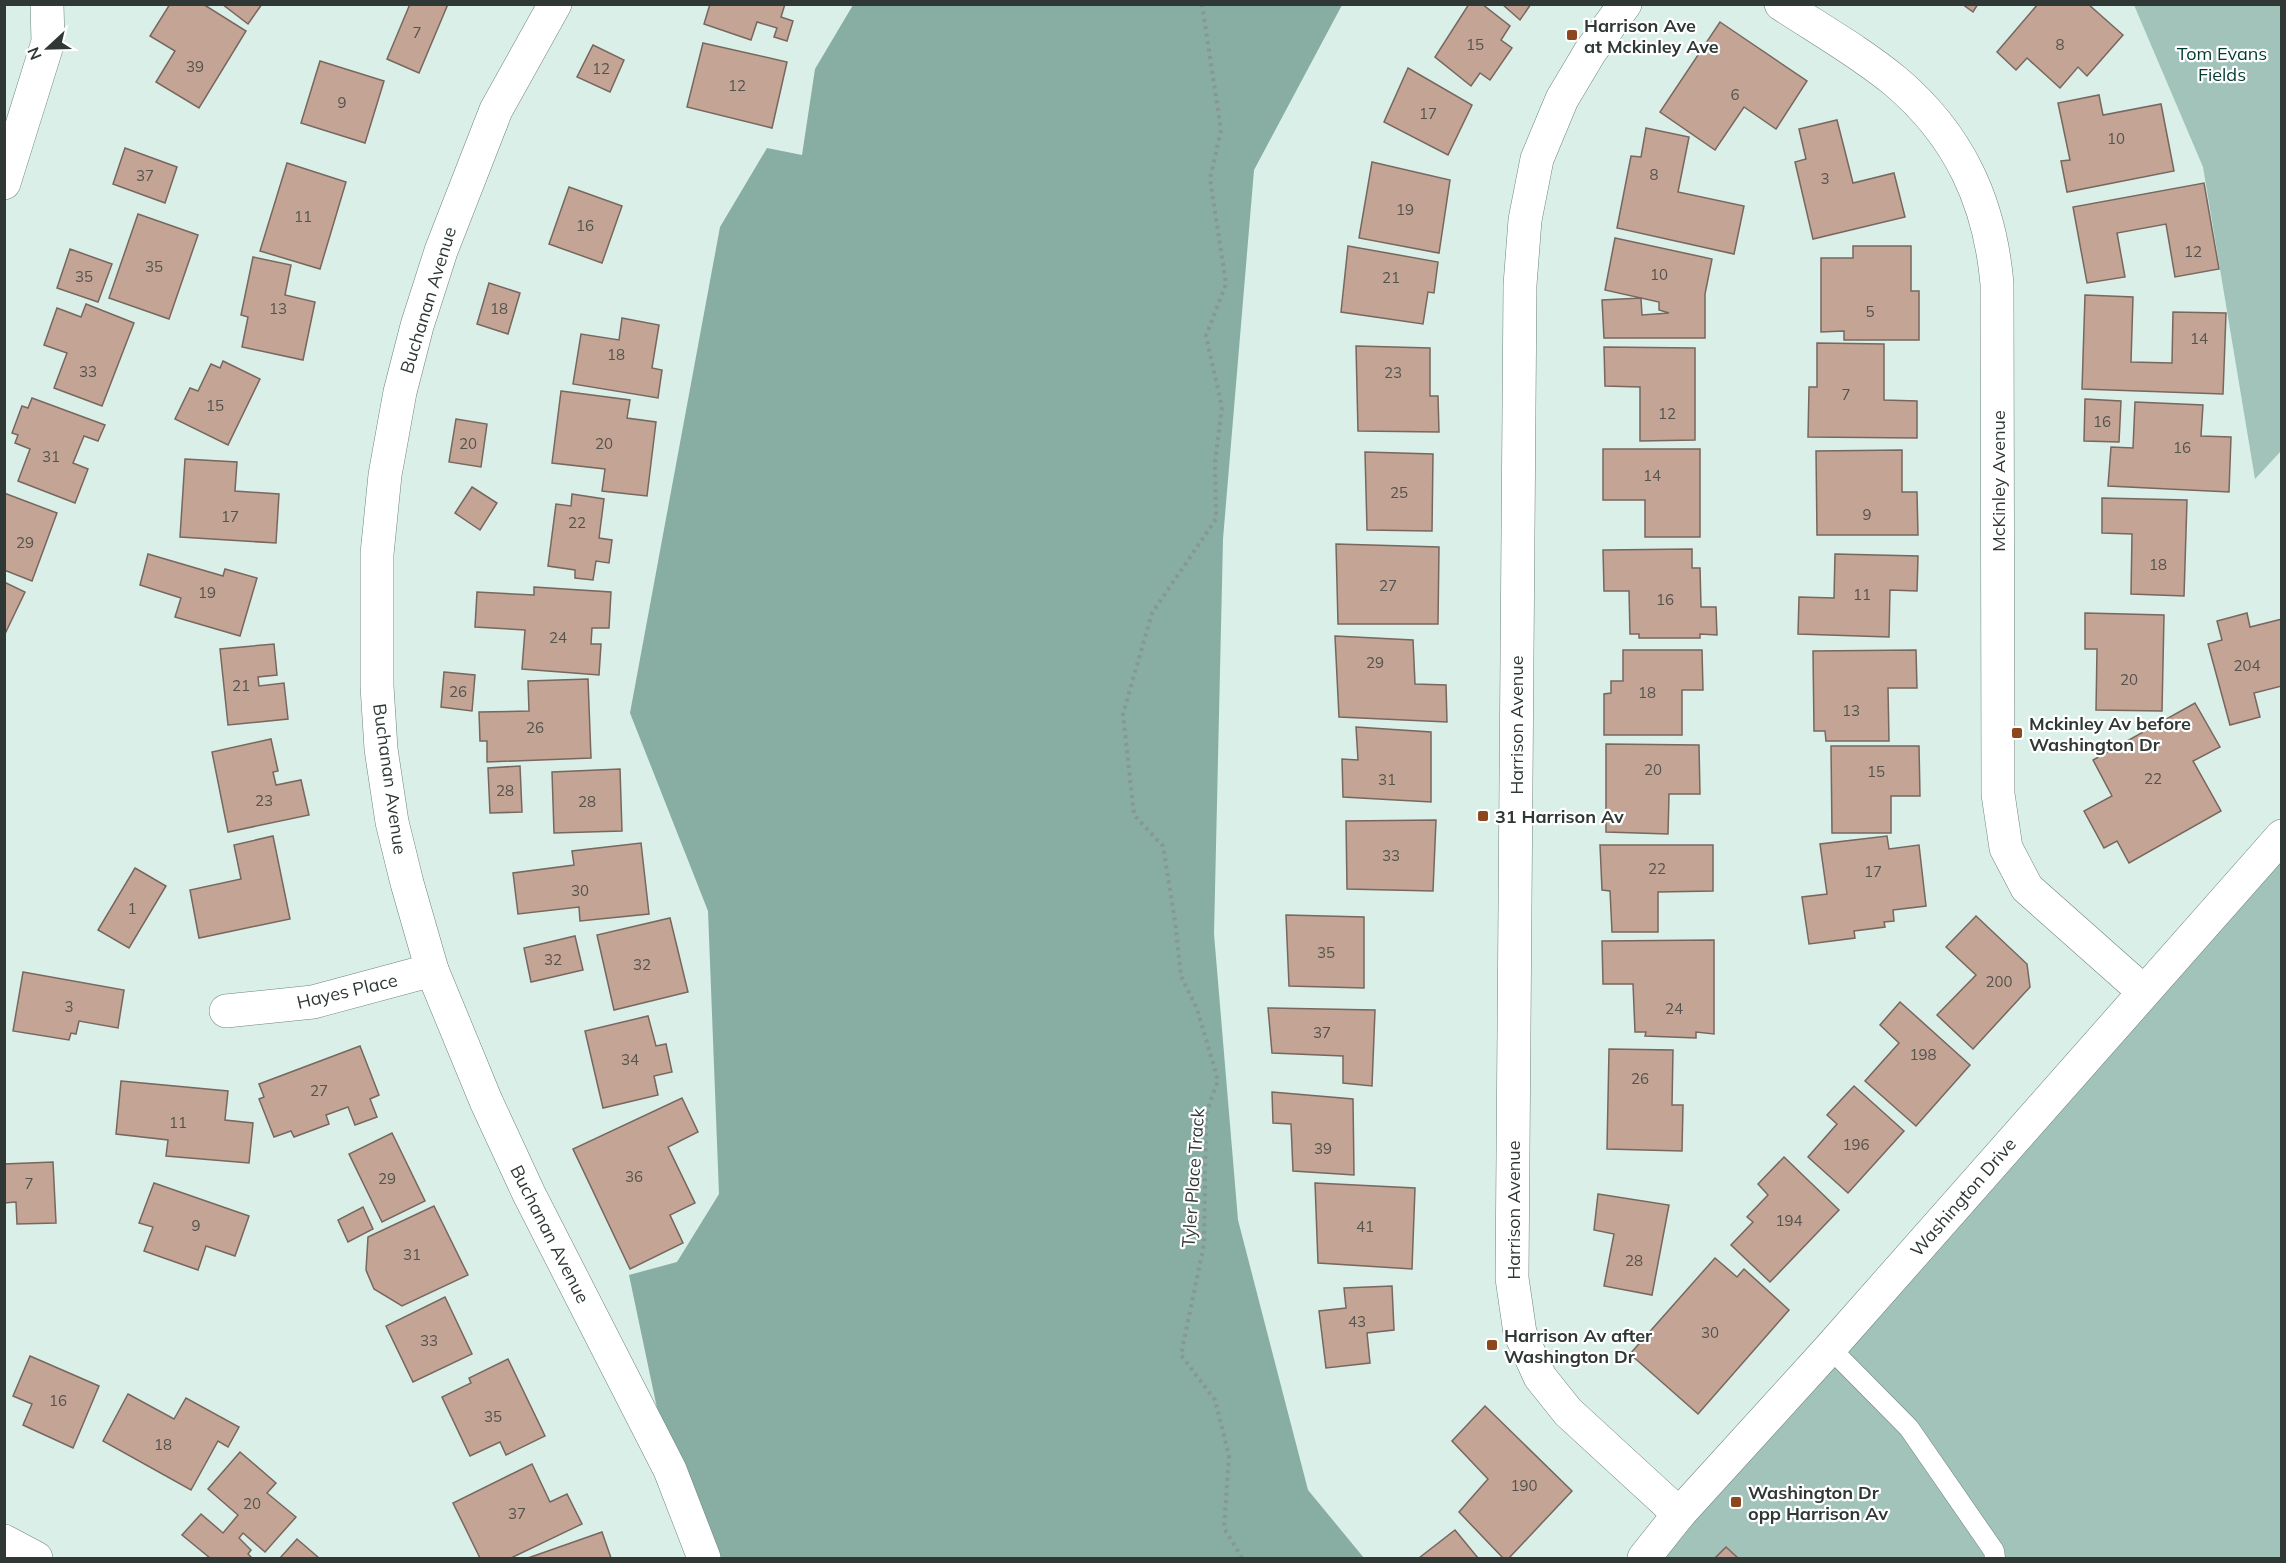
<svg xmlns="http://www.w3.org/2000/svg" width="2286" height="1563" font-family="Mulish,sans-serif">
  <rect width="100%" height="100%" fill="#d9efe8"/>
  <g fill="#a1c3ba">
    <path d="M2134 5H2281V451L2255 479 2203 167Z"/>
    <path d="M2281 836V1558H1644Z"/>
  </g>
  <path fill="#88ada3" d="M853 5H1342L1254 170 1223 539 1214 934 1238 1220 1308 1490 1364 1558H704L670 1470 629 1275 677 1262 719 1194 708 911 630 713 720 227 767 148 802 155 815 69Z"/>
  <g fill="#c3a495" stroke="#77675f" stroke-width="1.5">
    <path d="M170 4H203L246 31 199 108 156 82 175 51 150 36Z"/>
    <path d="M222 4H262L248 24Z"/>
    <path d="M410 4H448L419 73 387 59Z"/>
    <path d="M710 4H785L781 17 793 21 787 41 774 37 777 28 757 22 751 40 704 24Z"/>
    <path d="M1469 4H1482L1510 26 1501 40 1512 48 1490 80 1480 73 1471 86 1435 57Z"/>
    <path d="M1502 4H1531L1520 20Z"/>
    <path d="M1962 4H1978L1973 12Z"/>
    <path d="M2038 4H2088L2123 35 2087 76 2078 67 2060 88 2027 58 2016 70 1997 52Z"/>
    <path d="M1720 22 1807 81 1776 129 1744 107 1715 150 1660 112Z"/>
    <path d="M703 43 787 62 772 128 687 107Z"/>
    <path d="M593 45 624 60 610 92 577 77Z"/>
    <path d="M320 61 384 81 365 143 301 123Z"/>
    <path d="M1408 68 1472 105 1448 155 1384 122Z"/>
    <path d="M2099 95 2103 115 2161 104 2174 171 2067 192 2061 161 2070 160 2058 103Z"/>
    <path d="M1837 120 1853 183 1894 173 1905 217 1813 239 1795 162 1806 159 1799 129Z"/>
    <path d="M1646 128 1689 137 1678 192 1744 206 1734 254 1617 228 1631 156 1641 157Z"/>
    <path d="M125 148 177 167 165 203 113 184Z"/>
    <path d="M1372 162 1450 180 1439 253 1359 238Z"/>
    <path d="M287 163 346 182 320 269 260 251Z"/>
    <path d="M2204 183 2219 269 2175 277 2166 224 2117 233 2125 277 2087 283 2073 207Z"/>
    <path d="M569 187 622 206 602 263 549 244Z"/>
    <path d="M138 214 198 235 169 319 109 298Z"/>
    <path d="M1615 238 1712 259 1705 294V338H1604L1602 300 1641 298 1642 315 1669 313 1659 310V302L1605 290Z"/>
    <path d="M1348 246 1438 262 1434 293 1428 292 1423 324 1341 312Z"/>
    <path d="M1853 246H1911V291H1919V340H1844V331L1821 332V258H1853Z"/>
    <path d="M70 249 112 264 98 302 57 288Z"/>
    <path d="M253 257 291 265 285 295 315 302 303 360 242 347 248 317 241 315Z"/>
    <path d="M489 283 520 293 508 334 477 324Z"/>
    <path d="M2085 295 2133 297 2131 362 2172 363 2173 312 2226 313 2223 394 2082 389Z"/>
    <path d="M86 304 134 323 102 406 54 388 67 353 44 345 57 308 81 317Z"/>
    <path d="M622 318 659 325 652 368 662 370 658 398 573 384 581 334 619 340Z"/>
    <path d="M1817 343 1884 344V400L1917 401V438L1808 437 1809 387H1817Z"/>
    <path d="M1356 346 1430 348V396H1438L1439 432 1358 431Z"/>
    <path d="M1604 347 1695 348V440L1640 441V387L1605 386Z"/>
    <path d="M223 361 260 379 228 445 175 419 190 388 198 391 211 364 220 368Z"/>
    <path d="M561 391 630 400 627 418 656 422 647 496 602 491 605 469 552 463Z"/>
    <path d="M32 398 105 425 98 441 84 436 73 463 88 469 75 503 18 481 30 449 15 443 18 435 12 433 22 406 28 408Z"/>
    <path d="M2085 399 2121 401 2119 442 2084 441Z"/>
    <path d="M2135 402 2203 405 2201 436 2231 437 2229 492 2108 486 2111 447 2133 448Z"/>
    <path d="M456 419 487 424 481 467 449 462Z"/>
    <path d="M1603 449H1700V537H1645V500H1603Z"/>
    <path d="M1902 450V492H1917L1918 535H1817L1816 451Z"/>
    <path d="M1365 452 1433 454 1432 531 1367 530Z"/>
    <path d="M185 459 237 462 235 491 279 494 276 543 180 537Z"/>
    <path d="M472 487 497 503 480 530 455 513Z"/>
    <path d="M4 493 57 513 32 581 4 570Z"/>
    <path d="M572 494 604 499 599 538 612 540 609 563 596 561 593 580 575 578V570L548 566 556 504 571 506Z"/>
    <path d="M2102 498 2187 500 2184 596 2131 594 2132 534 2102 533Z"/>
    <path d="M1336 544 1439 547 1438 624H1338Z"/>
    <path d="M1692 549V568H1700L1701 607H1716L1717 635 1700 634V638H1639V634H1630L1629 591H1604L1603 550Z"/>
    <path d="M148 554 223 576 225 569 257 578 240 636 175 617 181 598 140 585Z"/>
    <path d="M1835 554 1918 556 1917 591 1890 590 1889 637 1798 634 1799 597 1834 598Z"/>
    <path d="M4 582 25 592 4 636Z"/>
    <path d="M534 587 611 592 609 628H592L591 644H601L599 675 522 669 525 630 475 627 477 592 534 595Z"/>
    <path d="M2085 613 2164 615 2162 711 2096 710 2097 649H2085Z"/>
    <path d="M2247 613 2250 627 2282 619V686L2254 693 2260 717 2230 725 2208 644 2222 640 2217 621Z"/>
    <path d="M1335 636 1413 640 1415 684 1446 685 1447 722 1339 717Z"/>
    <path d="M274 644 277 675 258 677 259 686 284 683 288 719 228 725 220 649Z"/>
    <path d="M1623 650H1702L1703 690H1682V735H1604V694L1611 693V681H1623Z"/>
    <path d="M1916 650 1917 688H1888L1889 741H1826L1825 731H1814L1813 651Z"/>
    <path d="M444 672 475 675 472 711 441 707Z"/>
    <path d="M588 679 591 758 487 762V741H480L479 712 529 711 528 681Z"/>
    <path d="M2195 703 2220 747 2193 761 2221 811 2129 863 2117 841 2104 848 2084 811 2112 796 2093 760Z"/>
    <path d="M1356 727 1431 732V802L1343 797 1342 759 1358 760Z"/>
    <path d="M271 739 278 771 273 772 276 785 301 780 309 815 228 832 212 752Z"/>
    <path d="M1606 744 1699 745 1700 794H1669L1668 834 1606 832Z"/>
    <path d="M1831 746H1919L1920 796H1891V833H1832Z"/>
    <path d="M520 766 522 812 490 813 488 768Z"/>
    <path d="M620 769 622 831 554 833 552 772Z"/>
    <path d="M1436 820 1433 891 1347 889 1346 821Z"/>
    <path d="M273 836 290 919 199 938 190 890 241 879 234 845Z"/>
    <path d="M1887 836 1889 849 1919 845 1926 906 1893 910 1894 921 1884 922 1885 927 1854 931 1855 938 1809 944 1802 897 1827 894 1820 844Z"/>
    <path d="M641 843 649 914 580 921 579 907 518 914 513 873 574 865 572 851Z"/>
    <path d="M1600 845H1713V891L1658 892V932H1612L1610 891 1602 890Z"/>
    <path d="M135 868 166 886 129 948 98 930Z"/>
    <path d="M1286 915 1364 917V988L1289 986Z"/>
    <path d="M1976 916 2027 964 2030 987 1973 1049 1937 1015 1976 975 1946 947Z"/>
    <path d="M670 918 688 992 614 1010 597 935Z"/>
    <path d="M575 936 583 970 531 982 524 948Z"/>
    <path d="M1714 940V1034L1696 1032V1038L1645 1036 1646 1032H1635L1633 984H1603L1602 941Z"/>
    <path d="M23 972 124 990 118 1028 79 1021 76 1034 71 1033 69 1040 13 1031Z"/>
    <path d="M1900 1002 1970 1065 1916 1126 1865 1081 1899 1043 1880 1025Z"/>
    <path d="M1268 1008 1375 1010 1372 1086 1343 1083V1056L1272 1053Z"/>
    <path d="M648 1016 656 1046 666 1044 672 1072 654 1076 658 1095 603 1108 585 1031Z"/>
    <path d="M360 1046 379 1095 370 1099 377 1117 355 1125 348 1107 326 1115 329 1124 294 1137 291 1131 274 1137 259 1099 264 1097 259 1084Z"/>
    <path d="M1609 1049 1673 1050 1672 1105H1683L1682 1151 1607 1149Z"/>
    <path d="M121 1081 228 1091 225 1120 253 1123 249 1163 166 1156 168 1140 116 1134Z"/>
    <path d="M1854 1086 1904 1131 1848 1193 1808 1157 1837 1124 1827 1115Z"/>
    <path d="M1272 1092 1353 1099 1354 1175 1293 1171 1291 1124 1273 1123Z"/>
    <path d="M682 1098 698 1132 668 1147 695 1203 670 1215 683 1243 630 1269 573 1149Z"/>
    <path d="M392 1133 425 1201 382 1222 349 1154Z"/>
    <path d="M1784 1157 1839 1210 1770 1282 1731 1245 1753 1222 1747 1217 1768 1195 1758 1184Z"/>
    <path d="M53 1162 56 1223 17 1224 16 1202 4 1203V1164Z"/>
    <path d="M154 1183 249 1216 235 1256 206 1246 198 1270 144 1251 153 1227 139 1223Z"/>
    <path d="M1315 1183 1415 1188 1412 1269 1318 1263Z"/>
    <path d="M1598 1194 1669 1205 1652 1295 1604 1286 1614 1234 1594 1230Z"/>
    <path d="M434 1206 468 1275 402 1306 374 1289 366 1270 368 1237Z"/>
    <path d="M363 1207 373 1229 348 1242 338 1220Z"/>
    <path d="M1715 1258 1737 1277 1744 1269 1789 1310 1698 1414 1630 1354Z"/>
    <path d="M1392 1286 1394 1330 1367 1333 1370 1363 1326 1368 1319 1311 1346 1308 1344 1288Z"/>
    <path d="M445 1297 472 1354 413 1382 386 1326Z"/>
    <path d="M30 1356 99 1386 73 1448 23 1425 32 1404 13 1396Z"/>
    <path d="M508 1359 545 1436 506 1455 500 1442 470 1456 442 1397 471 1383 469 1378Z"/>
    <path d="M128 1394 174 1419 186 1398 239 1427 228 1447 218 1441 191 1490 103 1441Z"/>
    <path d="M1485 1406 1572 1491 1509 1558H1503L1459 1512 1488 1479 1452 1441Z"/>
    <path d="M240 1452 276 1483 267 1493 296 1517 265 1552 243 1533 239 1538 251 1550 248 1554 252 1558H210L182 1535 201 1514 223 1533 238 1515 208 1489Z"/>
    <path d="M532 1464 550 1502 567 1494 582 1524 511 1558H480L453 1503Z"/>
    <path d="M1455 1530 1478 1558H1419Z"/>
    <path d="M602 1532 611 1558H528Z"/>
    <path d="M297 1539 319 1558H280Z"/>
    <path d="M1726 1547 1738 1558H1715Z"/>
  </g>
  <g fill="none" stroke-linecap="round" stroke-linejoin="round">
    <g stroke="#6f837d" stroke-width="21">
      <path id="service" d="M1830 1348 1909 1428 1994 1551 1995 1558"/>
    </g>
    <g stroke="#6f837d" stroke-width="34">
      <g id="minor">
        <path d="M555 4 496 110 441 251 417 326 400 392 385 475 377 554V686L381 749 392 822 407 883 432 970 486 1101 529 1194 670 1470 704 1558"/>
        <path d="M1625 4 1590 52 1562 99 1537 159 1525 220 1520 285 1512 1278 1520 1333 1540 1377 1568 1412 1679 1514"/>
        <path d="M1781 4C1819 29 1860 52 1895 81 1959 135 1990 202 1997 284L1998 794 2006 848 2027 888 2143 991"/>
        <path d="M4 183 48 42 47 4"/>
        <path d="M226 1011 313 1002 432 970"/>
        <path d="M4 1541 36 1558"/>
      </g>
    </g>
    <g stroke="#6f837d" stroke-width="34">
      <path id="tertiary" d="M1644 1558 1679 1514 1830 1348 2282 836"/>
    </g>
    <path stroke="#879792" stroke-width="4" stroke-dasharray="3 4.5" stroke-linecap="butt" d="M1202 4 1221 130 1210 179 1226 284 1206 336 1222 407 1215 462 1216 519 1152 613 1123 714 1134 815 1163 846 1175 921 1181 976 1197 1009 1218 1080 1206 1114 1204 1244 1181 1355 1215 1400 1229 1456 1224 1528 1242 1558"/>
    <use href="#service" stroke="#fff" stroke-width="20"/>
    <use href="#minor" stroke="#fff" stroke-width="33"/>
    <use href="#tertiary" stroke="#fff" stroke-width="33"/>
  </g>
  <g fill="#8c471e" stroke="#fff" stroke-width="2">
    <rect x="1566" y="29" width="12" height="12" rx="3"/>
    <rect x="2011" y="727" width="12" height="12" rx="3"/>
    <rect x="1477" y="810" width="12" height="12" rx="3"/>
    <rect x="1486" y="1339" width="12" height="12" rx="3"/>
    <rect x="1730" y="1496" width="12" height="12" rx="3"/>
  </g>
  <g text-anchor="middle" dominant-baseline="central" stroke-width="4.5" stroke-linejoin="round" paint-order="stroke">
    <g font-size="15" fill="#54534d">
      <text x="417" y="32">7</text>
      <text x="1475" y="44">15</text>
      <text x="2060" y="44">8</text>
      <text x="195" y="66">39</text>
      <text x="601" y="68">12</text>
      <text x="737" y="85">12</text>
      <text x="1735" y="94">6</text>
      <text x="342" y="102">9</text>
      <text x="1428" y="113">17</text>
      <text x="2116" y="138">10</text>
      <text x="1654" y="174">8</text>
      <text x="145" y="175">37</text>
      <text x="1825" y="178">3</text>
      <text x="1405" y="209">19</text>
      <text x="303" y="216">11</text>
      <text x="585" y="225">16</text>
      <text x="2193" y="251">12</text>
      <text x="154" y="266">35</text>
      <text x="1659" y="274">10</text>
      <text x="84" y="276">35</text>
      <text x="1391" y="277">21</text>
      <text x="278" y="308">13</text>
      <text x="499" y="308">18</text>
      <text x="1870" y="311">5</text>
      <text x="2199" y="338">14</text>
      <text x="616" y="354">18</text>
      <text x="88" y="371">33</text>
      <text x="1393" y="372">23</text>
      <text x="1846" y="394">7</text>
      <text x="215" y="405">15</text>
      <text x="1667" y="413">12</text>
      <text x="2102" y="421">16</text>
      <text x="468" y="443">20</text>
      <text x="604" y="443">20</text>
      <text x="2182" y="447">16</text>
      <text x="51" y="456">31</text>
      <text x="1652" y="475">14</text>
      <text x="1399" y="492">25</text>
      <text x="1867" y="514">9</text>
      <text x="230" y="516">17</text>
      <text x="577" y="522">22</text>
      <text x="25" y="542">29</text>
      <text x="2158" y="564">18</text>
      <text x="1388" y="585">27</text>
      <text x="207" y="592">19</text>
      <text x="1862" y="594">11</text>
      <text x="1665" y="599">16</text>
      <text x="558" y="637">24</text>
      <text x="1375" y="662">29</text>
      <text x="2247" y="665">204</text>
      <text x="2129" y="679">20</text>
      <text x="241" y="685">21</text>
      <text x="458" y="691">26</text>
      <text x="1647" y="692">18</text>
      <text x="1851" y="710">13</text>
      <text x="535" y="727">26</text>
      <text x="1653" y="769">20</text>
      <text x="1876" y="771">15</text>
      <text x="2153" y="778">22</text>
      <text x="1387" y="779">31</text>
      <text x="505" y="790">28</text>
      <text x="264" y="800">23</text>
      <text x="587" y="801">28</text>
      <text x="1391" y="855">33</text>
      <text x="1657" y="868">22</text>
      <text x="1873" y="871">17</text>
      <text x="580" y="890">30</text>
      <text x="132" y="908">1</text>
      <text x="1326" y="952">35</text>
      <text x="553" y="959">32</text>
      <text x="642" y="964">32</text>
      <text x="1999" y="981">200</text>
      <text x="69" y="1006">3</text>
      <text x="1674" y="1008">24</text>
      <text x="1322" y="1032">37</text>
      <text x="1923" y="1054">198</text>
      <text x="630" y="1059">34</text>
      <text x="1640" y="1078">26</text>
      <text x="319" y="1090">27</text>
      <text x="178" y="1122">11</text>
      <text x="1856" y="1144">196</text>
      <text x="1323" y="1148">39</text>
      <text x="634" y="1176">36</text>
      <text x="387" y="1178">29</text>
      <text x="29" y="1183">7</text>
      <text x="1789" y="1220">194</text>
      <text x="196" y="1225">9</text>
      <text x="1365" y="1226">41</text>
      <text x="412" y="1254">31</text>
      <text x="1634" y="1260">28</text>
      <text x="1357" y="1321">43</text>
      <text x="1710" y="1332">30</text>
      <text x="429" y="1340">33</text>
      <text x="58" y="1400">16</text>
      <text x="493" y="1416">35</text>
      <text x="163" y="1444">18</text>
      <text x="1524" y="1485">190</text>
      <text x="252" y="1503">20</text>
      <text x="517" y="1513">37</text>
    </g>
    <g font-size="18" font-weight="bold" fill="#2f3835" stroke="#fff" text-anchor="start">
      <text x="1584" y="25">Harrison Ave<tspan x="1584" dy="21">at Mckinley Ave</tspan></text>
      <text x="2029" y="723">Mckinley Av before<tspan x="2029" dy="21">Washington Dr</tspan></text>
      <text x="1495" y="816">31 Harrison Av</text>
      <text x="1504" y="1335">Harrison Av after<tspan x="1504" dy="21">Washington Dr</tspan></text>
      <text x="1748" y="1492">Washington Dr<tspan x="1748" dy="21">opp Harrison Av</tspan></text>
    </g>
    <g font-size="18" fill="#013b31" stroke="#fff">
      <text x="2222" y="53">Tom Evans<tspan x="2222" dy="21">Fields</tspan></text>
    </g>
    <g font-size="18" fill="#2f3835" stroke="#fff">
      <text transform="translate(428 300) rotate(-73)">Buchanan Avenue</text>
      <text transform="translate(1998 481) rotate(-90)">McKinley Avenue</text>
      <text transform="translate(1516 725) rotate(-90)">Harrison Avenue</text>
      <text transform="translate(390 779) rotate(82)">Buchanan Avenue</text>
      <text transform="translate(347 991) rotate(-13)">Hayes Place</text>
      <text transform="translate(1193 1178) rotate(-86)">Tyler Place Track</text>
      <text transform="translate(1963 1197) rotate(-49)">Washington Drive</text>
      <text transform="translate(1513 1210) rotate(-90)">Harrison Avenue</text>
      <text transform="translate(550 1234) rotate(63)">Buchanan Avenue</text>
    </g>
  </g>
  <rect width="2286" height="1563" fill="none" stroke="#2f3835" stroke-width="12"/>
  <g transform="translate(48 48) rotate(248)" stroke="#ffffff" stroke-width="4.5" paint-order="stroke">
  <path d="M0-4.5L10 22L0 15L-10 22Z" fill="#2f3835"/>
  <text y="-9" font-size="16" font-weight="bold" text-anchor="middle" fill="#2f3835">N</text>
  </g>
</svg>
